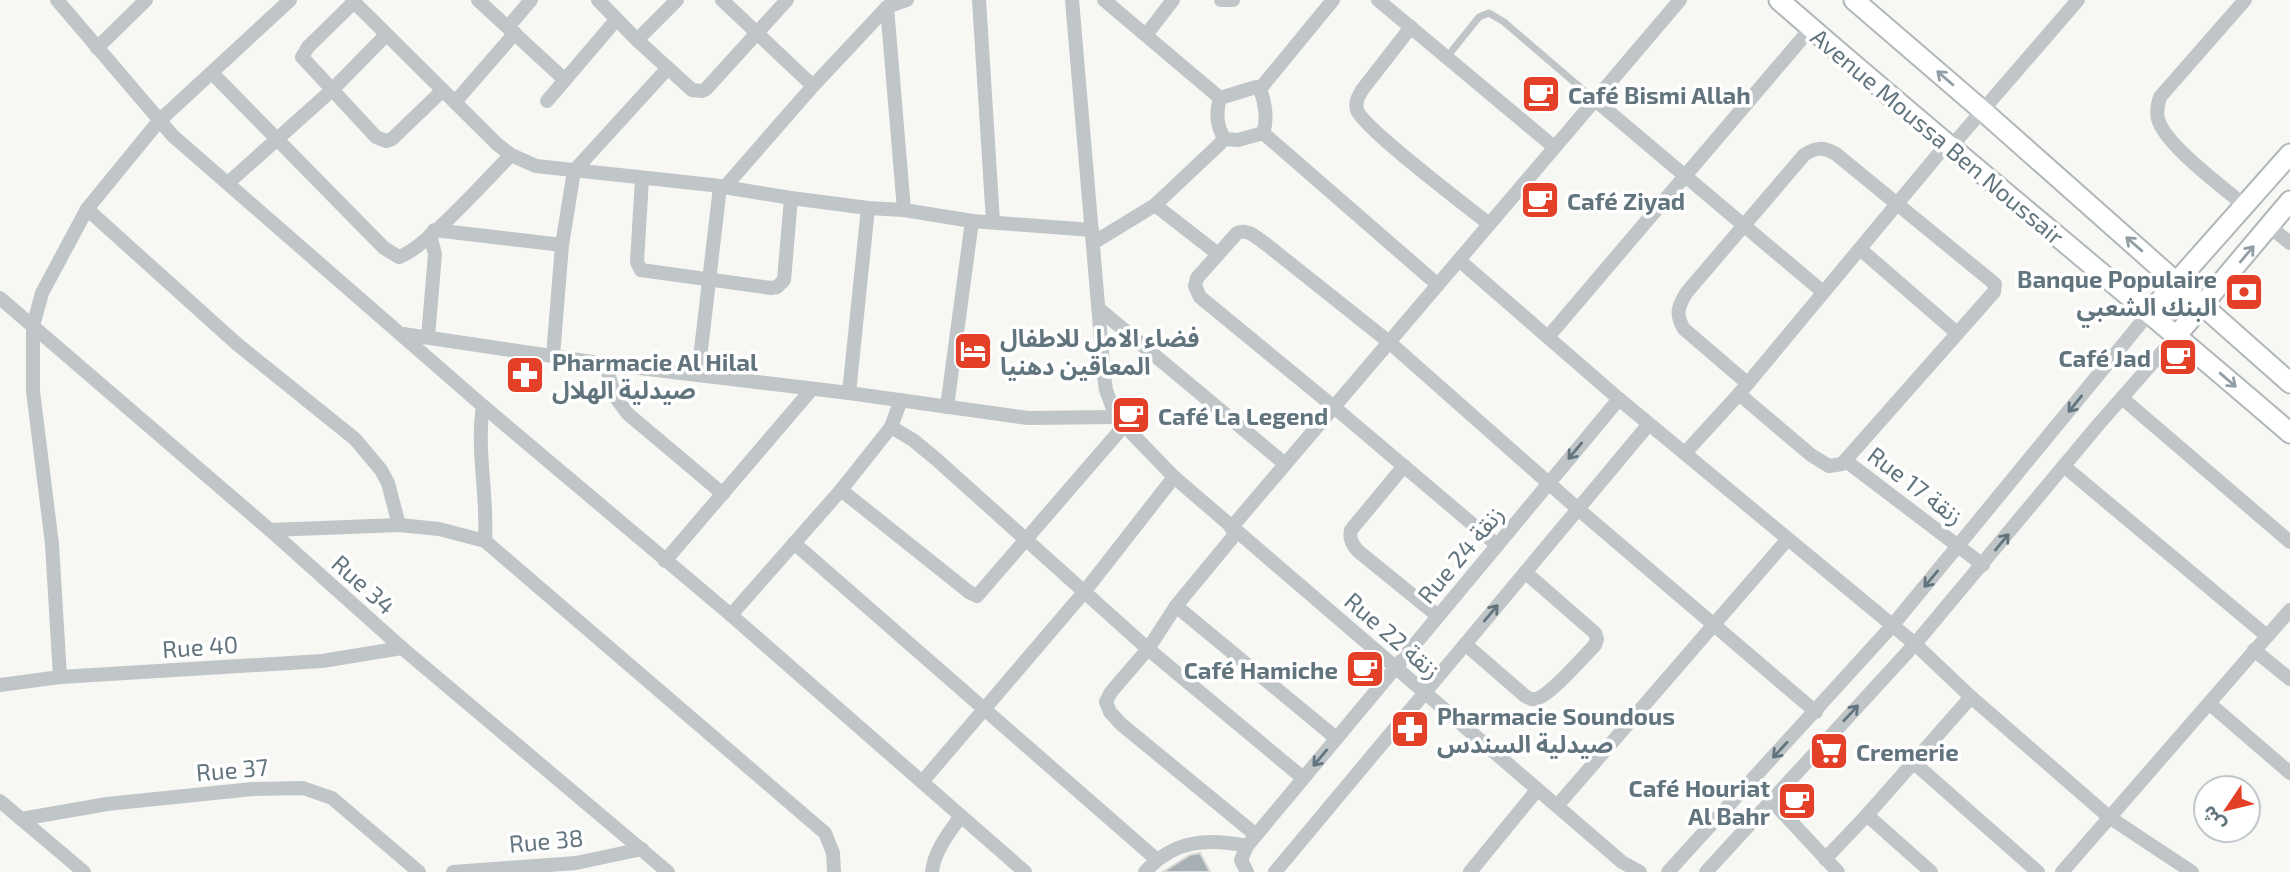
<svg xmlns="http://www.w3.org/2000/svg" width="2290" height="872" font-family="'Exo 2','Noto Sans Arabic',sans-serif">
  <defs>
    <filter id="shadow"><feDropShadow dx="-5.5" dy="5.5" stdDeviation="0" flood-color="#0004"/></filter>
  </defs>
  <rect width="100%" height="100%" fill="#f7f7f4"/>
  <path fill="#a7b1b5" stroke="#d9d8d6" stroke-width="2" filter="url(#shadow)" d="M1200 853 1210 872H1163L1190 855Z"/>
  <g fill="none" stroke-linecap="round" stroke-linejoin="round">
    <g stroke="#b0b7bb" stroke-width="23">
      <g id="secondary">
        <path d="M1779 0C1947 147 2121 287 2290 433"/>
        <path d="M1854 0 1983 111 2290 383"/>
        <path d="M2149 313 2290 154"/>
        <path d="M2177 335 2290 201"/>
      </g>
    </g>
    <path stroke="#c0c5c8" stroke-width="7" d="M1447 57 1479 17 1489 13 1504 22 1595 100"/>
    <g stroke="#c0c5c8" stroke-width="14">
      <path d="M57 0 173 136 483 406 731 615 1025 872"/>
      <path d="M352 0 497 144 511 155 536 166 712 185 791 198 868 208 904 210 972 221 1092 230"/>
      <path d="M478 0 565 80"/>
      <path d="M598 0 637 40 692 90 702 91 706 89 787 0"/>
      <path d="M722 0 813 86"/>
      <path d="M979 0 993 222"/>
      <path d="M1072 0 1104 375 1106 390 1116 417 1174 477 1622 862 1640 872"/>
      <path d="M1104 0 1220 98"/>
      <path d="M1221 0H1233"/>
      <path d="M1378 0 1554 147"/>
      <path d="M354 2 308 47 302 57 376 137 386 141 392 139 443 90"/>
      <path d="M887 7 904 210"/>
      <path d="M508 27 531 0"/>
      <path d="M1411 27 1362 90C1358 97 1355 102 1357 110 1363 128 1468 207 1489 224"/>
      <path d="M1146 35 1173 0"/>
      <path d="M637 40 677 0"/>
      <path d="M97 48 146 0"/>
      <path d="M212 73 384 248 399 257C425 249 488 178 511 155"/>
      <path d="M1256 87 1260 89C1265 102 1268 120 1263 133L1238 140 1225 139C1216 127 1216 111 1220 98Z"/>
      <path d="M1260 89 1333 0"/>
      <path d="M1595 100 1823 292"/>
      <path d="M547 101 616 20"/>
      <path d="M455 102 515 33"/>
      <path d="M1263 133 1438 285"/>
      <path d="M1950 148 2078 0"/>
      <path d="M642 179 637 262 641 270 771 288 777 287 784 280 791 198"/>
      <path d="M228 183 332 90 386 35"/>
      <path d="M724 188 813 86 887 7 907 0"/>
      <path d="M1155 205 1218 254"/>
      <path d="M2245 206C2223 187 2165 145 2158 119 2156 111 2158 104 2160 97L2245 0"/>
      <path d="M87 209 237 344 355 439 381 470 388 483 399 525"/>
      <path d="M2270 227 2290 243"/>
      <path d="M434 230 562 245"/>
      <path d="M1093 243 1155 205 1225 139"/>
      <path d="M1860 249 1957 333"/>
      <path d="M1459 260 1619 399 1915 644 1971 697 2109 817 2192 872"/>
      <path d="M0 298 270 530 402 648 668 872"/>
      <path d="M1099 309 1285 464"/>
      <path d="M403 334 606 364 849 393 1028 418 1116 417"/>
      <path d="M428 337 435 254 430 235"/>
      <path d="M1548 337 1811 28"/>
      <path d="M553 356 562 245 574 171 668 68"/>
      <path d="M606 364 614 395 628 414 723 494"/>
      <path d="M698 375 720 187"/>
      <path d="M849 393 868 208"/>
      <path d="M1739 394 1811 455 1829 466 1842 464 1994 292 1995 284 1836 154C1823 147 1816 147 1804 155L1687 292C1678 306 1675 314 1684 329L1747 383"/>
      <path d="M2122 398 2290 542"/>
      <path d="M483 406C476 450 488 496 485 541"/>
      <path d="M947 407 972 221"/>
      <path d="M891 427 913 440 936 459 1148 649 1303 778"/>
      <path d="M1685 453 1739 394 1946 145"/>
      <path d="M1846 461 1983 565"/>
      <path d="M1404 466 1351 530C1349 539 1352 544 1358 551L1438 616"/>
      <path d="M2065 467 2267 636"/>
      <path d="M841 490 969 592 977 596 1123 427"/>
      <path d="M1231 528 1680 0"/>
      <path d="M270 530 399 525 439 529 485 541 825 833 833 853 834 872"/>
      <path d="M1237 532 1176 606 1148 649 1111 692 1106 702 1110 712 1121 724 1256 835"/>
      <path d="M794 543 1156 859"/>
      <path d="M1497 545 1334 407 1200 297 1195 286 1197 278 1237 233C1248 228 1257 238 1267 245L1389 342 1578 509 1816 712"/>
      <path d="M665 561 812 389"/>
      <path d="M1176 606 1336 738"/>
      <path d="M731 615 841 490 891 427 901 400"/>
      <path d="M1465 644 1525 696C1529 698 1531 700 1536 699 1550 696 1584 656 1595 645L1597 639 1595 633 1525 572"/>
      <path d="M2254 650 2290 679"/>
      <path d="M60 677 52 544 33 391V326L42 293 87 209 159 121 290 0"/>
      <path d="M0 685 60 677 322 661 402 648"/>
      <path d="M2210 704 2290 773"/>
      <path d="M1913 762 2038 872"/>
      <path d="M922 782 1085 591 1174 477"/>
      <path d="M1771 800 1838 872"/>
      <path d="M0 801 84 872"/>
      <path d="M1557 806 1787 540"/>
      <path d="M1867 815 1931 872"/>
      <path d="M21 819 107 804 253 789 303 788 332 798 419 872"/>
      <path d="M1825 859 1867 815 1971 697"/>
      <path d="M453 872 576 863 642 849"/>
      <path d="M932 872C934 851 949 833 961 816"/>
      <path d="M1145 872C1173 840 1207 838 1247 846"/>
      <path d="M1247 872 1241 860 1247 846 1619 399"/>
      <path d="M1275 872 1649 424"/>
      <path d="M1470 872 1537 790"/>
      <path d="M1668 872 1892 626 2149 313"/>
      <path d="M1706 872 1915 644 2098 425 2177 335"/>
      <path d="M2062 872 2290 610"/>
    </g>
    <use href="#secondary" stroke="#fff" stroke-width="19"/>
  </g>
  <defs><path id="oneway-shaft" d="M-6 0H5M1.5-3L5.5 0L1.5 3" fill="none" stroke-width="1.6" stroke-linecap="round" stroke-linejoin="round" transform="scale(1.75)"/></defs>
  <g stroke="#919ea5">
    <use href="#oneway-shaft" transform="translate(1945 78) rotate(-139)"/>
    <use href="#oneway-shaft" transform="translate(2134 244) rotate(-139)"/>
    <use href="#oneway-shaft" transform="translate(2247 254) rotate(-50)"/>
    <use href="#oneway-shaft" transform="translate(2228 380) rotate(41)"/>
  </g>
  <g stroke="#62757f">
    <use href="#oneway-shaft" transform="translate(2075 404) rotate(129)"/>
    <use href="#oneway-shaft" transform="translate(1575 451) rotate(130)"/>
    <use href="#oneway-shaft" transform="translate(2002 542) rotate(-50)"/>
    <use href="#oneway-shaft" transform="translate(1931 579) rotate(130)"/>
    <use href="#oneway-shaft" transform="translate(1491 613) rotate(-50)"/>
    <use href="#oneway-shaft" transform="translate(1851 713) rotate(-47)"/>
    <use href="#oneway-shaft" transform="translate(1780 750) rotate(133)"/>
    <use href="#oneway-shaft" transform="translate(1320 758) rotate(130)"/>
  </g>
  <defs>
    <g id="cafe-square" transform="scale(2.0125)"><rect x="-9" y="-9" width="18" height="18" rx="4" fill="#e44027" stroke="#fff"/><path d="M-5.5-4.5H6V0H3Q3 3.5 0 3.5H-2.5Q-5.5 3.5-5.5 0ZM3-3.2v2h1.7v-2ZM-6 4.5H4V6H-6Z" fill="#fff"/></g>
    <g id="bank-square" transform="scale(2.0125)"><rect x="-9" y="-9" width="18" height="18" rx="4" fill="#e44027" stroke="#fff"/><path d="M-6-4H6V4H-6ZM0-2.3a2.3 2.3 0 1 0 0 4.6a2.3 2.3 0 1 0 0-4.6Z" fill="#fff"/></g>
    <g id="hotel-square" transform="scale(2.0125)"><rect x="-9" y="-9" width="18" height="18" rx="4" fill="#e44027" stroke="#fff"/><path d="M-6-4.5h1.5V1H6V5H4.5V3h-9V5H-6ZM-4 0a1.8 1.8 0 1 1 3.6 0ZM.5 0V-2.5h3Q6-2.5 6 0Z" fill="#fff"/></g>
    <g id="pharmacy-square" transform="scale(2.0125)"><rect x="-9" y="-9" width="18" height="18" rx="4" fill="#e44027" stroke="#fff"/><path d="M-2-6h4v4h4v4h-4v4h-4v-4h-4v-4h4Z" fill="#fff"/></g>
    <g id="supermarket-square" transform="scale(2.0125)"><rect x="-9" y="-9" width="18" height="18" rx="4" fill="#e44027" stroke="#fff"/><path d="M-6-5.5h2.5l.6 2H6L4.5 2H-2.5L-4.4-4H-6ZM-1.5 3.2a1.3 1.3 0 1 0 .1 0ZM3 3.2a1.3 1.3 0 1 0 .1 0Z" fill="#fff"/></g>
  </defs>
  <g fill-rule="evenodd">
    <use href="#cafe-square" x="1541" y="94"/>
    <use href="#cafe-square" x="1540" y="200"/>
    <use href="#bank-square" x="2244" y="292"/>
    <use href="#hotel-square" x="973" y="351"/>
    <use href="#cafe-square" x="2178" y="357"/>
    <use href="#pharmacy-square" x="525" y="375"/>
    <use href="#cafe-square" x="1131" y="415"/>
    <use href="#cafe-square" x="1365" y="669"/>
    <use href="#pharmacy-square" x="1410" y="729"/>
    <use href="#supermarket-square" x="1829" y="751"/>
    <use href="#cafe-square" x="1797" y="801"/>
  </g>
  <g text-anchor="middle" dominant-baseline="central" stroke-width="7" stroke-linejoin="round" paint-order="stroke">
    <g font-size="24" font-weight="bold" fill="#62757f" stroke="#fff" text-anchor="start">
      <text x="1568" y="94">Café Bismi Allah</text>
      <text x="1567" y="200">Café Ziyad</text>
      <text x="2217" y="278" text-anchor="end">Banque Populaire<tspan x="2217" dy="28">البنك الشعبي</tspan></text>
      <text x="1000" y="337">فضاء الامل للاطفال<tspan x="1000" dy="28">المعاقين دهنيا</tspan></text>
      <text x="2151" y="357" text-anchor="end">Café Jad</text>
      <text x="552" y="361">Pharmacie Al Hilal<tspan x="552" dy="28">صيدلية الهلال</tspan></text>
      <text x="1158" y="415">Café La Legend</text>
      <text x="1338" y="669" text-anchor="end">Café Hamiche</text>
      <text x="1437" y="715">Pharmacie Soundous<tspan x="1437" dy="28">صيدلية السندس</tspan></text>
      <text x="1856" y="751">Cremerie</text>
      <text x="1770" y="787" text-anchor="end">Café Houriat<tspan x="1770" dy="28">Al Bahr</tspan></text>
    </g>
    <g font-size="24" fill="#62757f" stroke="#fff">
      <text transform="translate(1938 136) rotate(40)">Avenue Moussa Ben Noussair</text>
      <text transform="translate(1916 485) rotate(37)">Rue 17 زنقة</text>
      <text transform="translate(1460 554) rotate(-50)">Rue 24 زنقة</text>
      <text transform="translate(364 584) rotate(42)">Rue 34</text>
      <text transform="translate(1393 635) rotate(41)">Rue 22 زنقة</text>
      <text transform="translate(200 646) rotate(-4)">Rue 40</text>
      <text transform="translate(232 769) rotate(-5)">Rue 37</text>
      <text transform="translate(546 840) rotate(-5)">Rue 38</text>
    </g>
  </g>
  <g transform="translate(2227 809) rotate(235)"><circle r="33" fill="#ffffff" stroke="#c0c8cc" stroke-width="2"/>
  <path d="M0-5L12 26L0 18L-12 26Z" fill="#e44027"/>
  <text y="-10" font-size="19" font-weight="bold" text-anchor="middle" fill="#62757f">ش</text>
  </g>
</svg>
